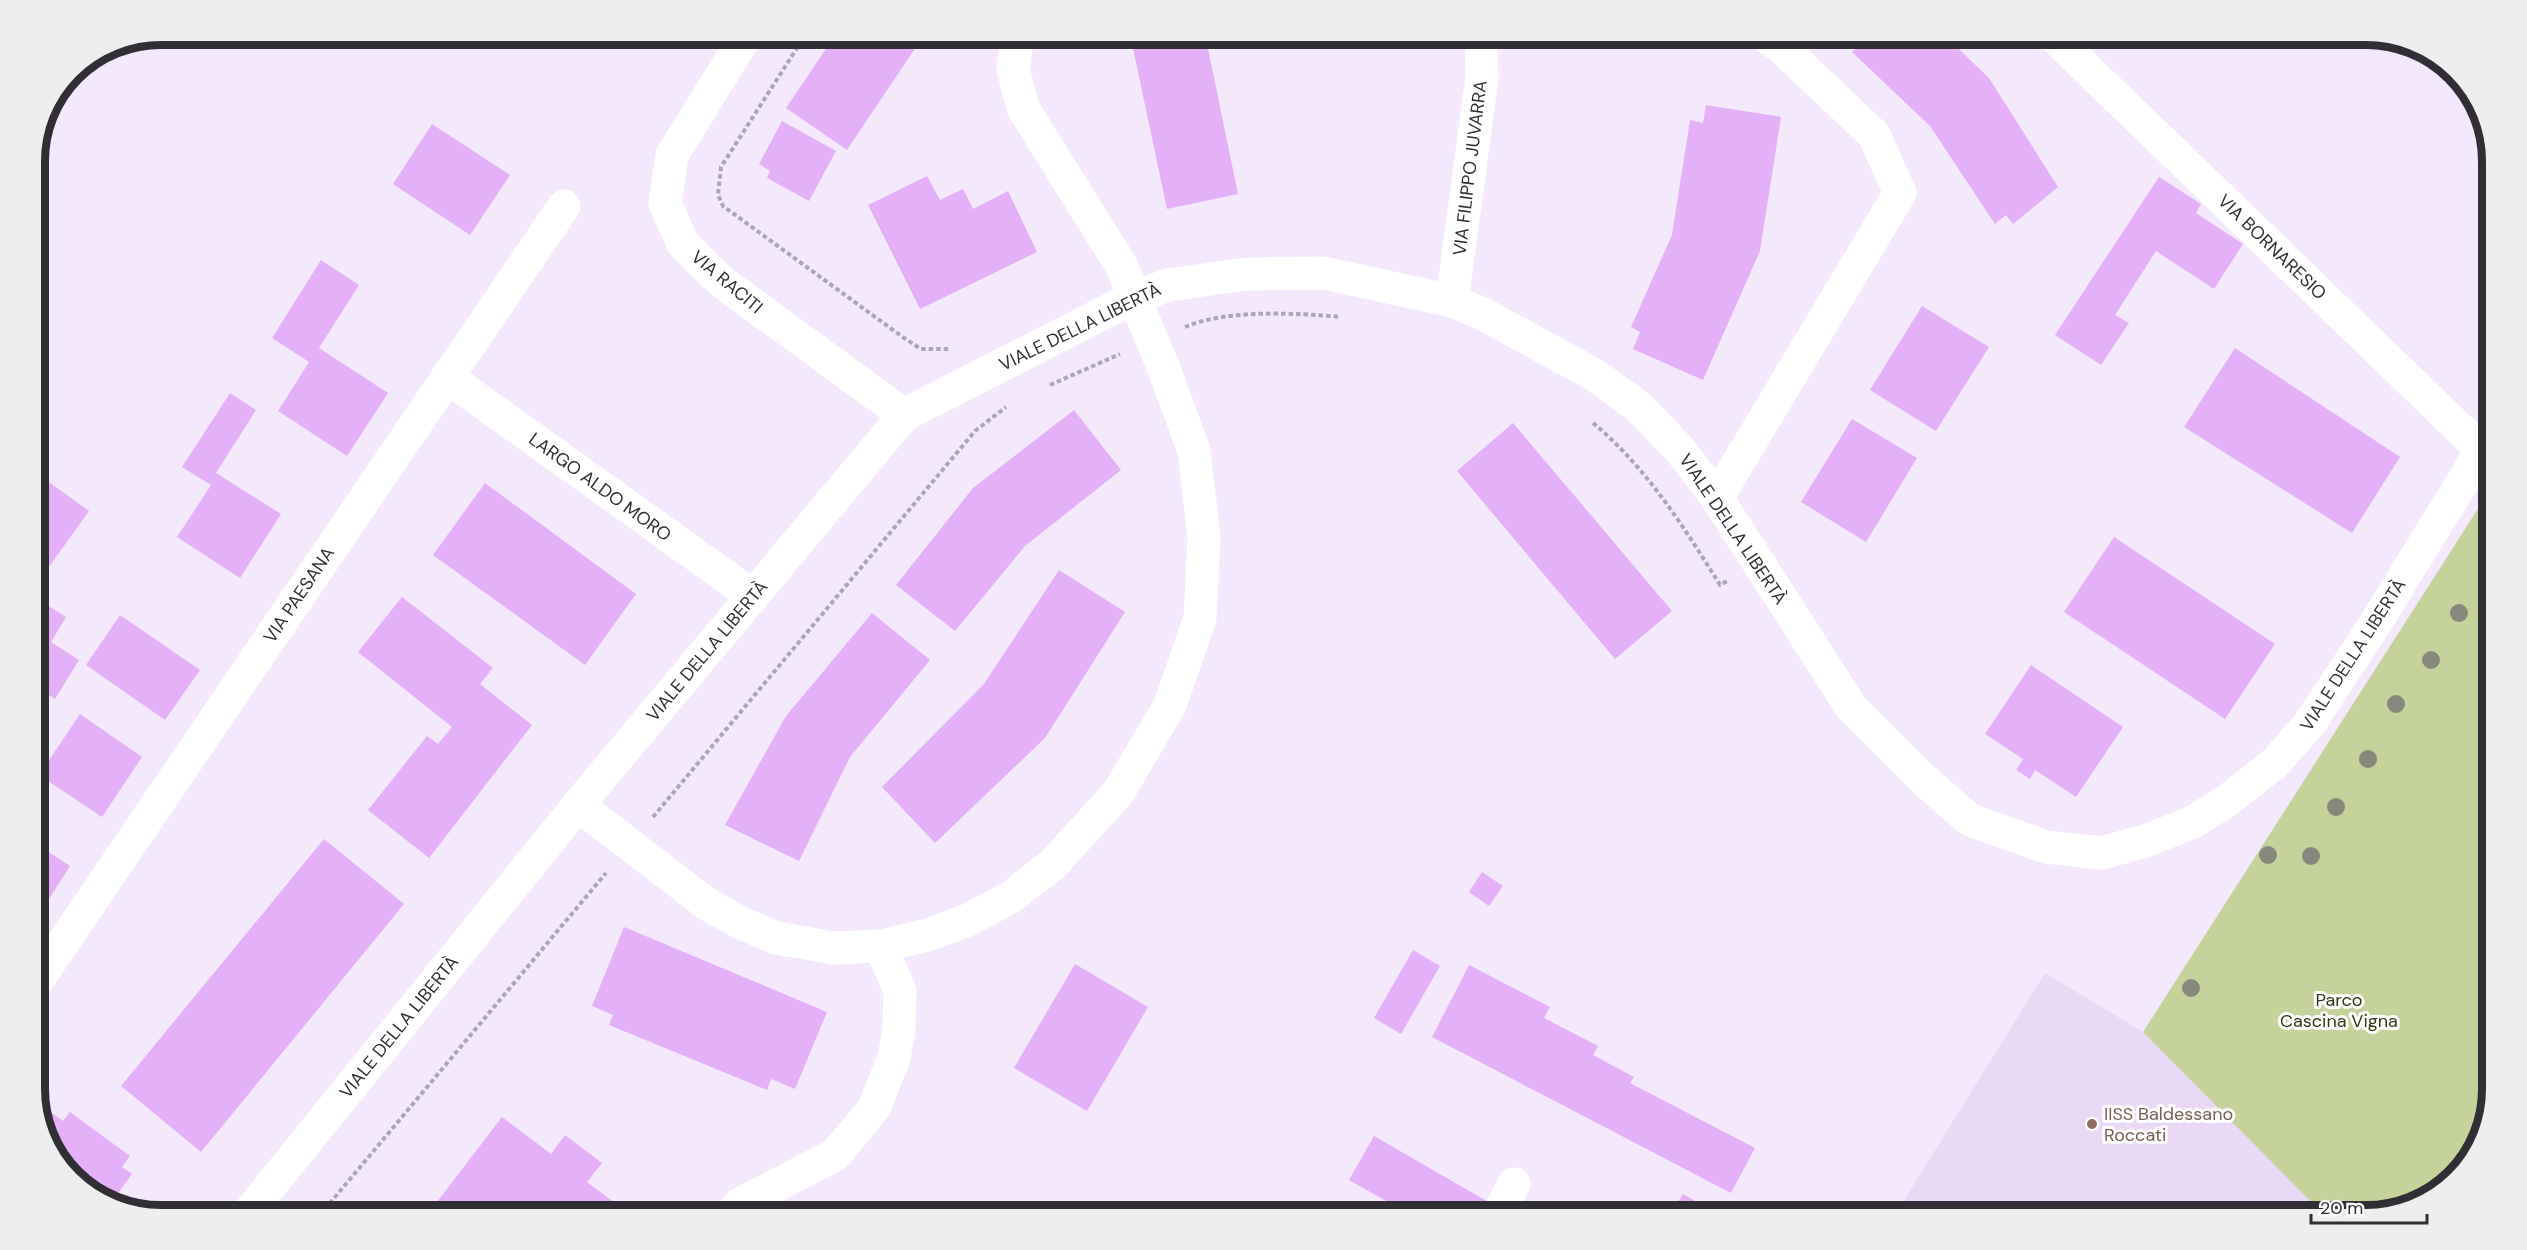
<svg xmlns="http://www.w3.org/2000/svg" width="2527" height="1250" font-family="'DM Sans',sans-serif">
  <rect width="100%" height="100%" fill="#f4e8fc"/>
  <path fill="#e9d9f5" d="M2045 973 2143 1032 2324 1215H1895Z"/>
  <path fill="#c5d29c" d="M2490 490 2492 492V1089L2480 1145 2436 1194 2366 1215H2324L2143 1032Z"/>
  <g fill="#e4b0f8">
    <path d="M836 34H917L922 38 847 150 786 108Z"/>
    <path d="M1130 34H1205L1238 194 1167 209Z"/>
    <path d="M1854 34H1943L1989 78 2058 187 2013 224 2006 215 1995 224 1930 126 1852 52 1862 44Z"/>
    <path d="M1706 105 1781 117 1760 251 1703 380 1633 349 1640 332 1631 327 1672 235 1690 120 1703 123Z"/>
    <path d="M782 121 836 151 809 201 767 178 770 171 759 164Z"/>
    <path d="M432 124 510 175 470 235 393 184Z"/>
    <path d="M927 176 940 200 963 189 973 209 1008 191 1037 252 920 309 868 205Z"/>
    <path d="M2159 177 2201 204 2196 213 2243 244 2214 289 2156 251 2115 315 2129 323 2101 365 2055 335Z"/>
    <path d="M321 260 359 285 319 348 388 393 347 456 278 411 309 362 272 338Z"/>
    <path d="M1922 306 1989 347 1936 431 1870 390Z"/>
    <path d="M2235 348 2400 457 2352 533 2184 427Z"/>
    <path d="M230 393 256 410 216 473 281 514 240 578 177 537 211 485 182 467Z"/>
    <path d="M1074 410 1121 470 1025 546 955 631 896 585 973 488Z"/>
    <path d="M1852 419 1917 458 1866 542 1801 502Z"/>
    <path d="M1513 423 1672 611 1615 659 1457 471Z"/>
    <path d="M35 472 89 511 41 578 35 574Z"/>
    <path d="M485 483 636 594 585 665 433 555Z"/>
    <path d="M2114 537 2275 644 2225 719 2064 612Z"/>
    <path d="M1059 570 1125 612 1045 738 935 843 882 787 984 684Z"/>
    <path d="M402 597 493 668 480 684 532 725 429 858 368 810 427 736 438 744 452 727 358 652Z"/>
    <path d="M39 600 66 617 51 642 79 660 55 699 35 687V666L44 652 35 647V606Z"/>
    <path d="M872 613 930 660 850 757 799 861 725 825 786 716Z"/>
    <path d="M120 615 200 670 165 720 86 665Z"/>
    <path d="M2031 665 2123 727 2076 797 2035 770 2030 779 2016 770 2023 759 1985 734Z"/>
    <path d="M80 714 142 757 102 817 39 775Z"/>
    <path d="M324 839 404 904 201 1152 121 1086Z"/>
    <path d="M35 843 70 866 35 921Z"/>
    <path d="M1482 872 1503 886 1489 906 1469 892Z"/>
    <path d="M624 927 827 1012 795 1089 771 1079 767 1090 609 1025 613 1015 592 1006Z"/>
    <path d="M1413 950 1440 966 1401 1034 1374 1018Z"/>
    <path d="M1075 964 1148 1007 1087 1111 1014 1068Z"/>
    <path d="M1469 965 1550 1007 1544 1018 1598 1046 1593 1055 1634 1077 1630 1083 1755 1148 1731 1193 1432 1037Z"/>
    <path d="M70 1112 130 1156 122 1167 132 1174 110 1204 105 1203 56 1160 44 1125 52 1113 63 1121Z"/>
    <path d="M502 1117 551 1154 565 1135 602 1163 587 1182 631 1215H427Z"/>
    <path d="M1374 1136 1492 1204 1485 1215H1411L1349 1180Z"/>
    <path d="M1683 1194 1720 1215H1670Z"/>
  </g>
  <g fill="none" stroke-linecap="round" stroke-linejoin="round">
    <g stroke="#afa6b5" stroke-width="4" stroke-dasharray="4.5 3" stroke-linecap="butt">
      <path d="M806 34 721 167 718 195 723 206 904 338 921 349H951"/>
      <path d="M1185 327C1227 309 1296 313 1341 317"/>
      <path d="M1050 385 1120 354"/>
      <path d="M1593 423C1646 467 1684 527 1720 585L1727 581"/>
      <path d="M653 817 975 431 1006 407"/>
      <path d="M320 1215 606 873"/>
    </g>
    <g stroke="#fff" stroke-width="33">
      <path d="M747 34 672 155 665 203 683 244 722 282 904 415"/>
      <path d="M2051 34 2492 460"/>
      <path d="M1452 301 1482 78 1481 34"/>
      <path d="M447 377 753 596"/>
      <path d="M1717 498 1900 193 1874 135 1781 47 1763 34"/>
      <path d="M578 805 707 904 741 923 776 938 834 948 881 946 928 935 968 920 1011 897 1053 864 1118 793 1170 705 1200 618 1204 537 1194 451 1164 369 1121 265 1023 108 1013 69 1018 34"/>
      <path d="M35 984 564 206"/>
      <path d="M247 1215 578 805 904 415 1135 297 1168 285 1246 274 1324 273 1452 301 1483 314 1593 374 1639 407 1680 450 1717 498 1851 707 1926 782 1970 820 2046 847 2102 853 2148 840 2193 822 2228 800 2275 763 2310 723 2375 624 2482 450"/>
      <path d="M731 1215 740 1204 835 1155 874 1108 894 1058 899 1028 900 991 881 946"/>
      <path d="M1498 1215 1514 1184"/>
    </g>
  </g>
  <g fill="#89887c">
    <circle cx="2459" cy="613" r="9"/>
    <circle cx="2431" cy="660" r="9"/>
    <circle cx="2396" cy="704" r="9"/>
    <circle cx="2368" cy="759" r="9"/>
    <circle cx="2336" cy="807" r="9"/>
    <circle cx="2268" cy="855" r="9"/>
    <circle cx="2311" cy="856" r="9"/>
    <circle cx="2191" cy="988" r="9"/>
  </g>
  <circle fill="#8d6e63" stroke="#fff" stroke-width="2" cx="2092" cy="1124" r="6"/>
  <g text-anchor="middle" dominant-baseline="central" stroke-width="6" stroke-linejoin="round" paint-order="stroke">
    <g font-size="18" fill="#322e36" stroke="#fff">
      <text transform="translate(1470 168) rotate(-83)">VIA FILIPPO JUVARRA</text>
      <text transform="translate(2272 247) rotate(44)">VIA BORNARESIO</text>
      <text transform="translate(727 282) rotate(40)">VIA RACITI</text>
      <text transform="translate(1080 327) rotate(-26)">VIALE DELLA LIBERTÀ</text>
      <text transform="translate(600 487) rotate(36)">LARGO ALDO MORO</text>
      <text transform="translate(1733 529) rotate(56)">VIALE DELLA LIBERTÀ</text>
      <text transform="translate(299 595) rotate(-56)">VIA PAESANA</text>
      <text transform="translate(707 651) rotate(-50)">VIALE DELLA LIBERTÀ</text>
      <text transform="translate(2353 655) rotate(-57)">VIALE DELLA LIBERTÀ</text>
      <text transform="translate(399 1027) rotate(-51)">VIALE DELLA LIBERTÀ</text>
    </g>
    <g font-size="18" fill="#323914" stroke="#fff">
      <text x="2339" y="1000">Parco<tspan x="2339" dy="21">Cascina Vigna</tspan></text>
    </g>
    <g font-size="18" fill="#785e54" stroke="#fff" text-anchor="start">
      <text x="2104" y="1114">IISS Baldessano<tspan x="2104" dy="21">Roccati</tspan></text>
    </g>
  </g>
  <path d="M0 0H2527V1250H0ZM161 45H2366A116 116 0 0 1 2482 161V1089A116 116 0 0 1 2366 1205H161A116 116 0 0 1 45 1089V161A116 116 0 0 1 161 45Z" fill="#efeeef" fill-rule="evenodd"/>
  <path fill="none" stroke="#322e36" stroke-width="8" d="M161 45H2366A116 116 0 0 1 2482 161V1089A116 116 0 0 1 2366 1205H161A116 116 0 0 1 45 1089V161A116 116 0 0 1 161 45Z"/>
  <path d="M2311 1214v9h116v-9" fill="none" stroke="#322e36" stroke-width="3"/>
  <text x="2320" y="1214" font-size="18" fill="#322e36" stroke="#ffffff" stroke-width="4.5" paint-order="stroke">20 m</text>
</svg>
